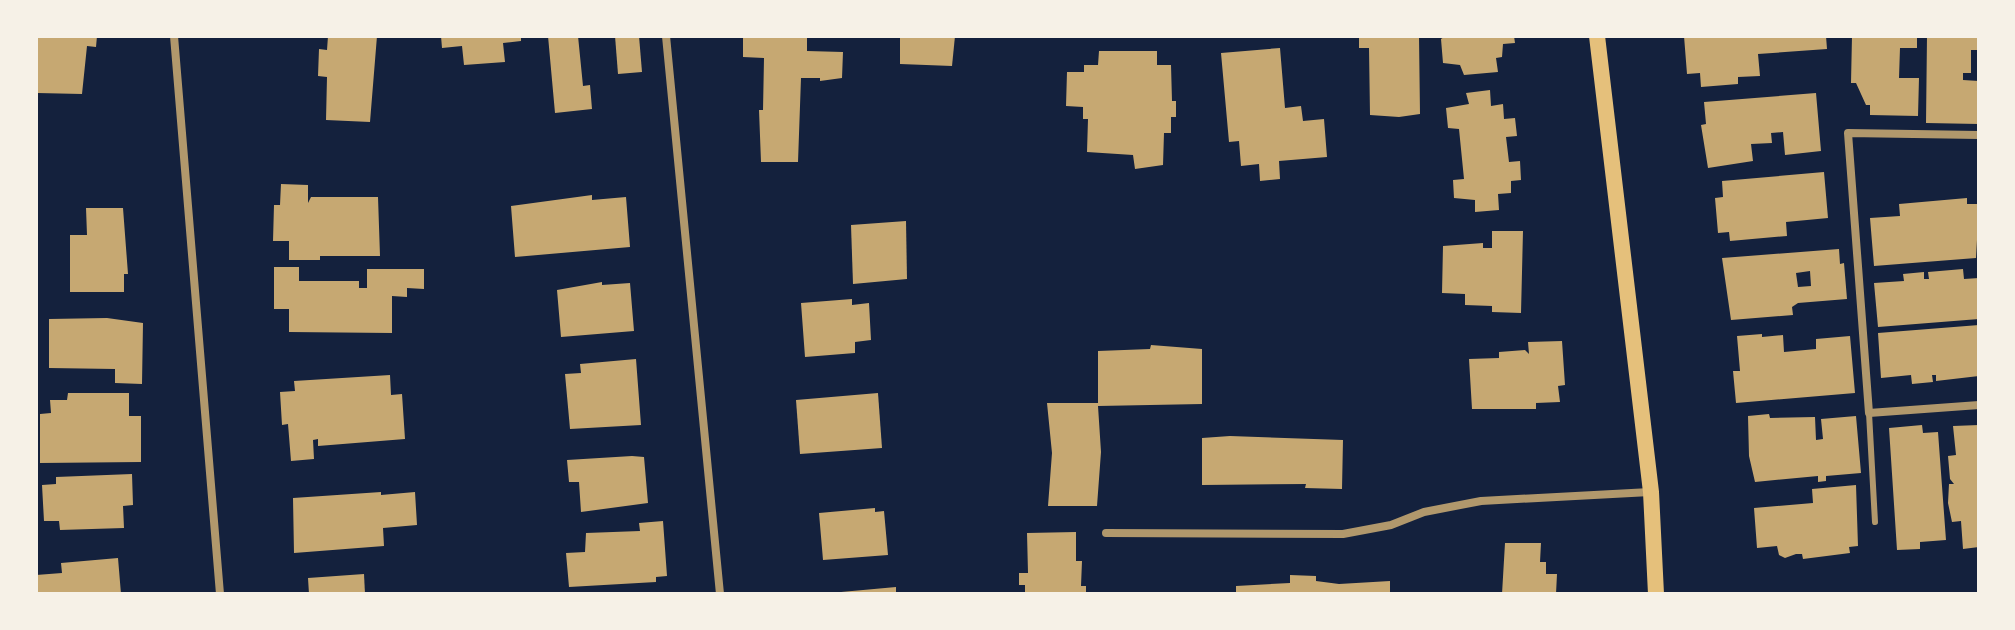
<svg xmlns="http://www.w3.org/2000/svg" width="2015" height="630" font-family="'Fira Sans',sans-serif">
  <rect width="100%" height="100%" fill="#14213d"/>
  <g fill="#c6a872" fill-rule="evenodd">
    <path d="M38 36H97L96 47 87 46 82 94 37 93Z"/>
    <path d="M328 36H377L370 122 326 120 327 77 318 76 319 49 327 50Z"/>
    <path d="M441 36H521V41L503 43 505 62 464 65 462 46 442 48Z"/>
    <path d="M548 36H578L583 86 590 85 592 109 555 113Z"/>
    <path d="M615 36H639L642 72 618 74Z"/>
    <path d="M743 36H807V51L843 52 842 78 820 81V78H801L798 162H761L759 110H763L764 58 743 57Z"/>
    <path d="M900 36H955L952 66 900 64Z"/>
    <path d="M1359 36H1419L1420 114 1399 117 1370 115 1369 48H1359Z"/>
    <path d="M1514 36 1515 43 1503 44 1502 57 1496 58 1498 72 1464 75 1460 65 1443 63 1441 39 1444 37Z"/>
    <path d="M1684 36H1826L1827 49 1758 54 1760 76 1738 77V84L1701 87 1700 73 1687 74Z"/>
    <path d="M1852 36H1917V48H1900L1899 78H1919L1918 116 1870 115V105H1866L1856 83H1851Z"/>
    <path d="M1927 36H1979V50H1971V73H1963V80L1979 81V124L1926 123Z"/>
    <path d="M1280 48 1285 108 1301 106 1303 121 1324 119 1327 157 1279 161 1280 179 1260 181 1259 164 1241 166 1239 141 1229 142 1221 53Z"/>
    <path d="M1099 51H1157V65H1171L1172 101H1176V117H1171V133H1164L1163 165 1135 169 1133 155 1087 152 1088 119H1083V107L1066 106 1067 72H1084V65H1098Z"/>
    <path d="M1490 90 1491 106 1503 104 1504 119 1515 118 1517 136 1506 137 1509 162 1520 161 1521 180 1511 181V193L1498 194 1499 210 1475 212V200L1454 198 1453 180 1464 179 1459 129 1448 128 1446 108 1469 104 1466 93Z"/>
    <path d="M1816 93 1821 151 1785 155 1783 132 1771 133 1772 143 1751 144 1753 161 1708 168 1701 125 1706 124 1704 102Z"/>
    <path d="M1824 172 1828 218 1786 222 1787 236 1730 241 1729 232 1718 233 1715 198 1723 197 1722 181Z"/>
    <path d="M281 184 308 185V203L311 197H378L380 256H320V260H289V241H273L274 205H280Z"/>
    <path d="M592 195V200L626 197 630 247 515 257 511 206Z"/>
    <path d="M1967 198V204H1979L1976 258 1874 266 1870 218 1900 216 1899 204Z"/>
    <path d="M86 208H123L128 274H124V292H70V235H87Z"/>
    <path d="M906 221 907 279 853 284 851 225Z"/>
    <path d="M1492 231H1523L1521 313 1492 312V306L1465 305V294L1442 293 1443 246 1483 243V248H1492Z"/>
    <path d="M1839 249 1840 264 1844 263 1847 299 1798 303 1792 307 1793 315 1731 320 1722 258ZM1810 271 1811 286 1798 287 1796 273Z"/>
    <path d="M274 267H299V281H359V288H367V269H424V289L407 288V297L392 296V333L289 332V309H274Z"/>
    <path d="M1963 269 1964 279 1979 278V319L1878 327 1874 283 1904 281 1903 274 1924 272V279H1929L1928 272Z"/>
    <path d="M602 282V285L630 283 634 331 561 337 557 290Z"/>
    <path d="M852 299V305L869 303 871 340 855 342V353L805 357 801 303Z"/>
    <path d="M107 318 143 323 142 384 115 383V369L49 368V319Z"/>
    <path d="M1979 325V376L1936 381V375H1932L1933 382 1912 384 1911 375 1881 378 1878 333Z"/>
    <path d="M1762 334V337L1783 335 1784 352 1816 349V339L1850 336 1855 393 1736 403 1733 371H1740L1737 336Z"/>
    <path d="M1562 341 1565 385 1558 386 1560 402 1536 403V409H1472L1469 359 1499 358V352L1525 350 1529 354 1528 342Z"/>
    <path d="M1151 345 1202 349V404L1098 406 1101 452 1097 506H1048L1052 453 1047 403H1098V351L1150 349Z"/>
    <path d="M636 359 641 425 570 429 565 374 581 373 580 364Z"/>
    <path d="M390 375 391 395 402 394 405 439 318 446V439L313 440 314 459 291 461 288 424 282 425 280 392 295 391 294 381Z"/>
    <path d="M68 393H129V416H141V462L40 463V414L51 413 50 400H67Z"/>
    <path d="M878 393 882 448 800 454 796 400Z"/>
    <path d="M1769 414 1770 418 1815 417 1816 440 1823 439 1821 419 1856 416 1861 473 1826 476V481L1818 482V476L1755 482 1749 456 1748 416Z"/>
    <path d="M1922 425 1923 433 1938 432 1946 540 1920 542V549L1897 550 1889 428Z"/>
    <path d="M1979 425V547L1963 549 1961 521 1952 522 1948 503 1949 484H1954L1950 479 1948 456 1956 455 1953 426Z"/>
    <path d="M1230 436 1343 440 1342 489 1305 488 1306 484 1202 485V438Z"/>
    <path d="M632 456 644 457 648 503 581 512 579 482H569L567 460Z"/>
    <path d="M132 474 133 505 123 506 124 528 60 530 59 521H44L42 485 56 484V477Z"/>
    <path d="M1856 485 1858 546 1849 547 1850 553 1803 559 1802 554H1796L1785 558 1779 555 1777 546 1757 548 1754 508 1813 503 1812 489Z"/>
    <path d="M381 492V495L415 492 417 525 383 528 384 546 294 553 293 498Z"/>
    <path d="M875 508V512L884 511 888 555 823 560 819 513Z"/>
    <path d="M663 521 667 576 656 577V582L569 587 566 553 585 552 586 533 640 531 639 523Z"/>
    <path d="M1076 532V561H1082L1081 586H1086V594H1025V585H1019V573H1028L1027 533Z"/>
    <path d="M1505 543H1541L1540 562H1546V574H1557L1556 594H1502Z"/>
    <path d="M118 558 121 594H36V575L62 573 61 563Z"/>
    <path d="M364 574 365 594H309L308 578Z"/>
    <path d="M1290 575 1316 576V581L1339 584 1390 581V594H1236V586L1290 583Z"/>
    <path d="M896 587V594H842L841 592Z"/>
  </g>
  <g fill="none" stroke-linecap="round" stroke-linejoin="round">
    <path stroke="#b1986c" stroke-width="6" d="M1869 413 1875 522"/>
    <g stroke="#b1986c" stroke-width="8">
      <path d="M174 36 220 594"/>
      <path d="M666 36 720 594"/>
      <path d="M1979 135 1848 133 1869 413 1979 405"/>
      <path d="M1106 533 1343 534 1391 525 1424 512 1481 501 1650 492"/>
    </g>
    <path stroke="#e5c07b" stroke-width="16" d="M1597 36 1651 492 1656 594"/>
  </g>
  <rect width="2015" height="630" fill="none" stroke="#f6f1e7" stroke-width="76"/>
</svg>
